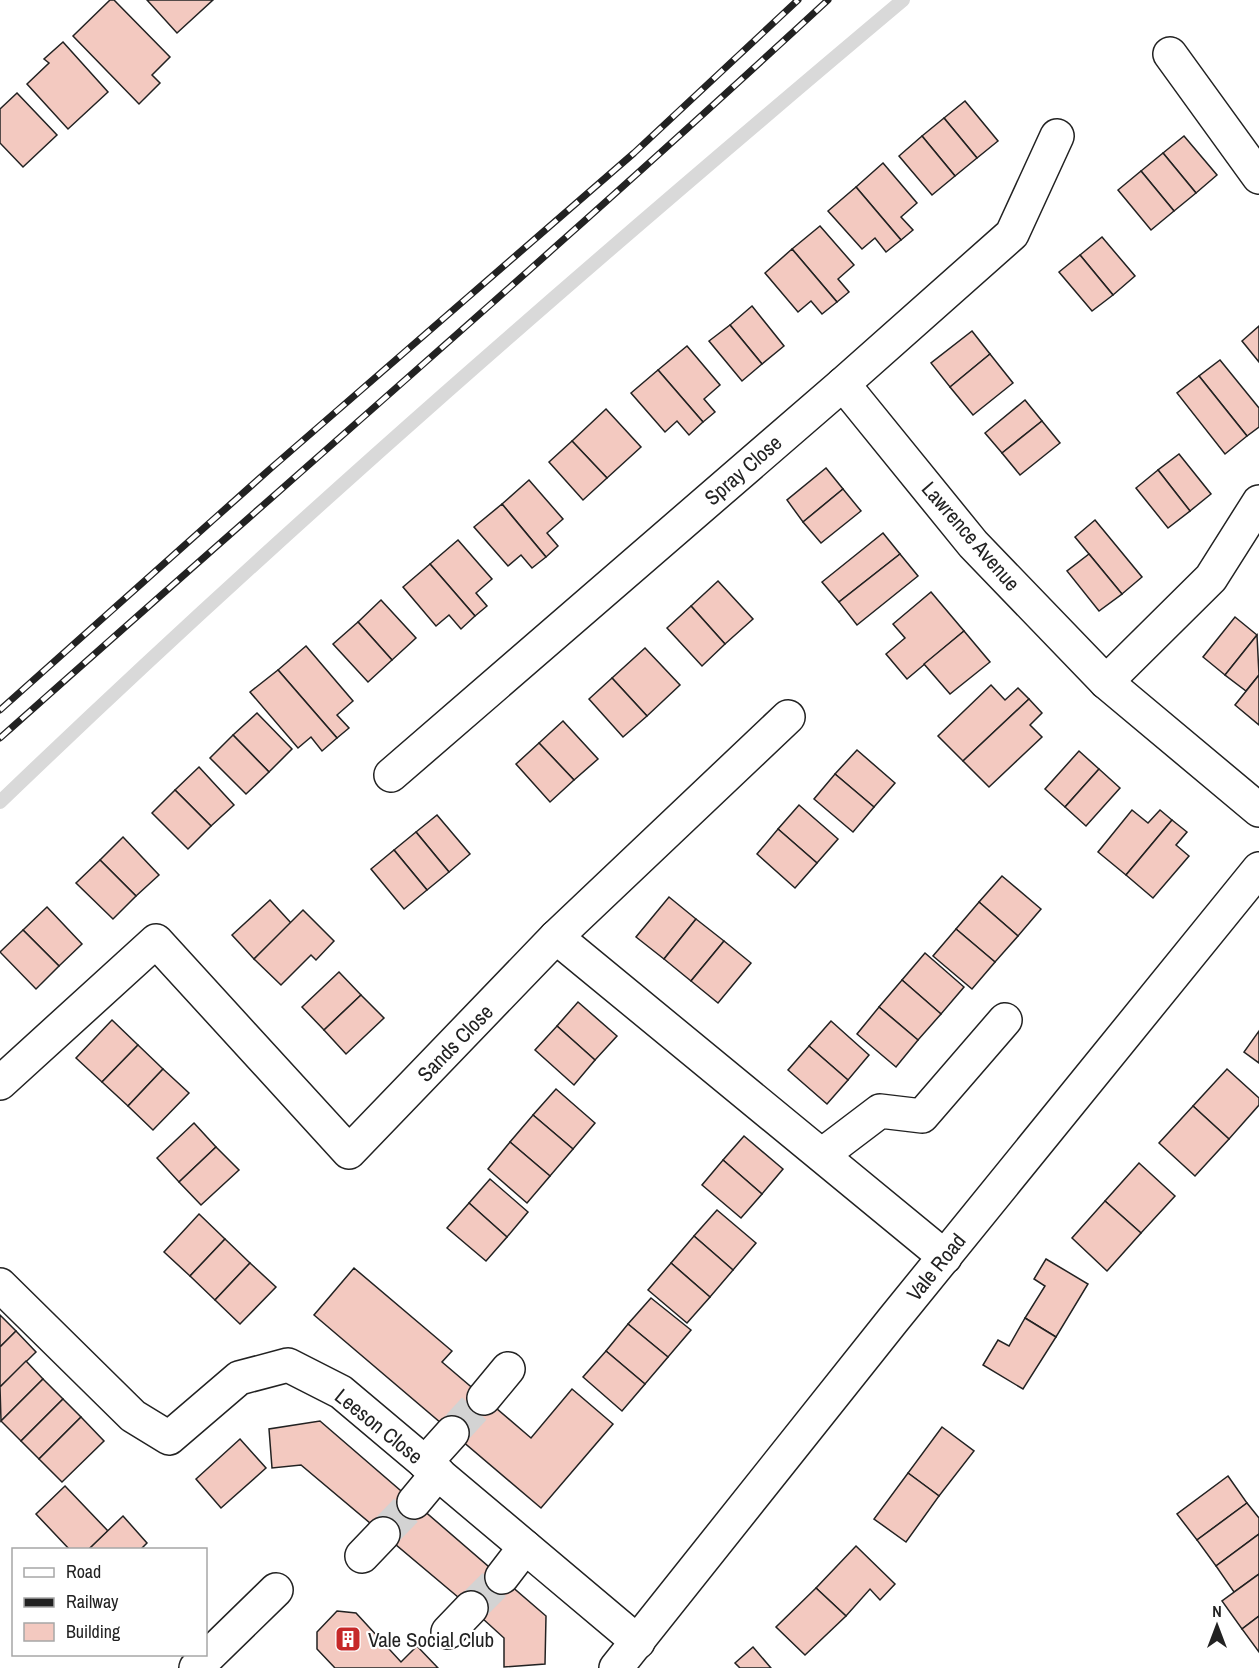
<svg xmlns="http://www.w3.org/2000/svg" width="1259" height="1668" font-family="'Archivo Narrow',sans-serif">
  <rect width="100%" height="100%" fill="#fff"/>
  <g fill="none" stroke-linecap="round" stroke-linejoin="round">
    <path stroke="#d9d9d9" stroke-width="14" d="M0 802C290 523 595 259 903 0"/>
  </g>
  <g fill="#f3c9c0" stroke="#222" stroke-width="1.5">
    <path d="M110 0H114L170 57 152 75 160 83 139 104 73 36Z"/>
    <path d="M147 0H213L177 33Z"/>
    <path d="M63 42 108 92 68 129 27 84 49 63 44 59Z"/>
    <path d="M17 93 57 135 23 167 0 143V109Z"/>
    <path d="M965 101 998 141 977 158 944 118Z"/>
    <path d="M944 118 977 158 955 176 922 136Z"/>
    <path d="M922 136 955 176 932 195 899 156Z"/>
    <path d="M1184 136 1217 175 1196 193 1163 153Z"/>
    <path d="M1163 153 1196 193 1174 211 1141 171Z"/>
    <path d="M883 163 917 203 901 217 913 230 901 240 856 187Z"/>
    <path d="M1141 171 1174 211 1151 230 1118 190Z"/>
    <path d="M856 187 901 240 886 252 875 238 862 249 828 211Z"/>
    <path d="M820 226 854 265 838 279 849 292 837 302 792 249Z"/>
    <path d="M1102 237 1135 276 1113 295 1080 255Z"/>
    <path d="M792 249 837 302 822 314 811 301 798 312 765 273Z"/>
    <path d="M1080 255 1113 295 1092 311 1059 272Z"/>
    <path d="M752 306 784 346 762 364 730 325Z"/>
    <path d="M730 325 762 364 742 381 709 341Z"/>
    <path d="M1259 326V362L1242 341Z"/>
    <path d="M972 331 990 354 950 387 931 363Z"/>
    <path d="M687 346 720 385 704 399 715 412 703 422 658 370Z"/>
    <path d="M990 354 1013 383 973 415 950 387Z"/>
    <path d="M1220 360 1259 408V427L1247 436 1199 376Z"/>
    <path d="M658 370 703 422 689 435 677 421 665 432 631 393Z"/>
    <path d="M1199 376 1247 436 1225 454 1177 393Z"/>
    <path d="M1025 400 1042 421 1002 453 985 433Z"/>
    <path d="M606 409 641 447 607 478 572 441Z"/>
    <path d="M1042 421 1060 443 1020 475 1002 453Z"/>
    <path d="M572 441 607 478 583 500 549 462Z"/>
    <path d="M1179 454 1211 494 1190 511 1158 470Z"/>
    <path d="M826 468 843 489 803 522 787 500Z"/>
    <path d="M1158 470 1190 511 1168 528 1136 488Z"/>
    <path d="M529 480 563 519 547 533 558 546 546 557 502 504Z"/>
    <path d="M843 489 861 511 821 543 803 522Z"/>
    <path d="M502 504 546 557 532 568 521 555 508 566 474 527Z"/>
    <path d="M1095 520 1142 577 1122 594 1075 537Z"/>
    <path d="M883 533 900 554 839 602 822 582Z"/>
    <path d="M458 540 492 579 476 593 487 606 475 616 430 564Z"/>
    <path d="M900 554 918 576 857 625 839 602Z"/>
    <path d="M1089 554 1122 594 1099 611 1067 571Z"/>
    <path d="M430 564 475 616 461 629 449 615 436 626 403 587Z"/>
    <path d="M718 581 753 619 725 644 691 606Z"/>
    <path d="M931 592 964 631 907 679 886 654 905 638 893 624Z"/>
    <path d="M381 600 416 638 392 660 358 622Z"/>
    <path d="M691 606 725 644 702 666 667 628Z"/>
    <path d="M1235 617 1257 635 1225 675 1203 657Z"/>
    <path d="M358 622 392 660 368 682 333 644Z"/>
    <path d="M964 631 990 662 950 694 924 664Z"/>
    <path d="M1257 635 1259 675 1246 691 1225 675Z"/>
    <path d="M306 646 353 701 337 715 349 728 337 738 278 670Z"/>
    <path d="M645 648 680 685 647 716 612 678Z"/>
    <path d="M278 670 337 738 322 751 311 737 298 748 250 692Z"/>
    <path d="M1259 675V725L1235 705Z"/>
    <path d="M612 678 647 716 623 737 589 699Z"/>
    <path d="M991 685 1005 700 1018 688 1029 699 963 761 938 736Z"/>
    <path d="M1029 699 1042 713 1030 725 1042 737 989 787 963 761Z"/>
    <path d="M257 713 292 749 269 772 233 735Z"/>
    <path d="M563 721 598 759 574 780 539 743Z"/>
    <path d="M233 735 269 772 246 794 210 758Z"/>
    <path d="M539 743 574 780 550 802 516 764Z"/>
    <path d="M857 750 895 783 874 807 835 774Z"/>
    <path d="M1079 751 1099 769 1065 807 1045 789Z"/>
    <path d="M199 767 234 805 211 826 175 790Z"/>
    <path d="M1099 769 1120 788 1086 826 1065 807Z"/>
    <path d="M835 774 874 807 853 832 814 799Z"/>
    <path d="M175 790 211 826 188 849 152 813Z"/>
    <path d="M799 805 838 839 817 863 778 829Z"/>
    <path d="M1132 810 1148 823 1160 810 1172 820 1126 875 1098 852Z"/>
    <path d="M437 815 470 854 449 872 416 832Z"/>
    <path d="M1172 820 1187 832 1176 845 1189 856 1153 898 1126 875Z"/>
    <path d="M778 829 817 863 795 888 757 854Z"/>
    <path d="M416 832 449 872 427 890 394 850Z"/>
    <path d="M123 837 159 875 136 896 100 860Z"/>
    <path d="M394 850 427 890 404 909 371 869Z"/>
    <path d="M100 860 136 896 113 919 76 883Z"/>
    <path d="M1002 876 1041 909 1018 936 979 902Z"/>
    <path d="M669 897 696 919 664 959 636 937Z"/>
    <path d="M270 900 291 923 254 959 232 935Z"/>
    <path d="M979 902 1018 936 995 962 956 929Z"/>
    <path d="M47 907 82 944 59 966 23 930Z"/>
    <path d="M303 910 334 941 316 960 311 955 281 985 254 959Z"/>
    <path d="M696 919 724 941 691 981 664 959Z"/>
    <path d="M956 929 995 962 972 989 933 956Z"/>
    <path d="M23 930 59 966 36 989 0 952Z"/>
    <path d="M724 941 751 963 718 1003 691 981Z"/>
    <path d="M925 953 964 987 941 1014 902 980Z"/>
    <path d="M339 972 361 995 324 1030 302 1007Z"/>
    <path d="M902 980 941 1014 918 1040 879 1007Z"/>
    <path d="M361 995 384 1018 346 1054 324 1030Z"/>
    <path d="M578 1002 617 1036 595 1060 557 1026Z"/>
    <path d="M879 1007 918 1040 896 1067 857 1034Z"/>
    <path d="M112 1020 138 1045 102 1082 76 1058Z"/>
    <path d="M831 1021 869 1055 848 1080 809 1046Z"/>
    <path d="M557 1026 595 1060 574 1085 535 1050Z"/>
    <path d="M1259 1031V1063L1244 1052Z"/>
    <path d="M138 1045 163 1069 128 1106 102 1082Z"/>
    <path d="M809 1046 848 1080 827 1104 788 1070Z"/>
    <path d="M163 1069 189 1093 153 1130 128 1106Z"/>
    <path d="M1227 1069 1259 1098V1105L1229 1139 1193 1106Z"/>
    <path d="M556 1089 595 1123 573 1149 533 1115Z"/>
    <path d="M1193 1106 1229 1139 1195 1176 1159 1143Z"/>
    <path d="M533 1115 573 1149 550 1176 510 1142Z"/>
    <path d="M194 1123 216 1147 179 1182 157 1158Z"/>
    <path d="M744 1136 783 1169 762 1194 723 1160Z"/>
    <path d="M510 1142 550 1176 527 1203 488 1169Z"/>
    <path d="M216 1147 239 1170 201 1205 179 1182Z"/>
    <path d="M723 1160 762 1194 741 1218 702 1185Z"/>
    <path d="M1139 1163 1175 1196 1141 1233 1105 1201Z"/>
    <path d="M490 1179 528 1212 507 1237 469 1203Z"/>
    <path d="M1105 1201 1141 1233 1107 1271 1072 1238Z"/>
    <path d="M469 1203 507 1237 486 1261 447 1228Z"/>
    <path d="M717 1210 756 1243 733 1270 694 1236Z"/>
    <path d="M199 1214 225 1239 190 1276 164 1252Z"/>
    <path d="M694 1236 733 1270 710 1297 671 1263Z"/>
    <path d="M225 1239 250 1263 215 1300 190 1276Z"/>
    <path d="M1046 1259 1088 1284 1056 1337 1025 1318 1045 1286 1034 1279Z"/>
    <path d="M250 1263 276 1287 240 1324 215 1300Z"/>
    <path d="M671 1263 710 1297 687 1323 648 1290Z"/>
    <path d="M354 1268 452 1351 442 1362 531 1438 572 1389 613 1424 541 1508 314 1315Z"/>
    <path d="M651 1298 691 1330 668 1357 628 1324Z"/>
    <path d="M0 1315 16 1331 0 1347Z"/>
    <path d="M1025 1318 1056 1337 1023 1389 983 1365 998 1340 1009 1346Z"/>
    <path d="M628 1324 668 1357 645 1384 606 1351Z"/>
    <path d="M16 1331 36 1352 0 1387V1347Z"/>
    <path d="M606 1351 645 1384 622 1411 583 1377Z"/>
    <path d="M26 1361 43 1379 1 1421 0 1387Z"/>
    <path d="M43 1379 63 1399 21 1441 1 1421Z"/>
    <path d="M63 1399 81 1417 39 1459 21 1441Z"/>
    <path d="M81 1417 104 1441 62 1482 39 1459Z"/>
    <path d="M320 1421 546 1616 545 1664 504 1667V1638L471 1608 301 1465 272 1468 269 1429Z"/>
    <path d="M942 1427 974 1451 939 1496 908 1473Z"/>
    <path d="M240 1439 266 1468 221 1508 196 1479Z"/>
    <path d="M908 1473 939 1496 906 1542 874 1519Z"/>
    <path d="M1228 1476 1247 1503 1197 1540 1177 1514Z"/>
    <path d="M65 1486 108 1531 88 1550H70L36 1514Z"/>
    <path d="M1247 1503 1259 1518V1534L1216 1566 1197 1540Z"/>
    <path d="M123 1516 147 1543 140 1550H88Z"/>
    <path d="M1259 1534V1574L1234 1592 1216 1566Z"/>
    <path d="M856 1546 895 1584 880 1600 870 1589 846 1616 816 1588Z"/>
    <path d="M1259 1574V1616L1242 1629 1222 1601Z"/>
    <path d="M816 1588 846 1616 805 1655 776 1627Z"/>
    <path d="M337 1611 356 1613 401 1662 417 1646 438 1668H335L317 1649V1632Z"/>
    <path d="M1259 1616V1652L1242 1629Z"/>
    <path d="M753 1647 771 1668H740L735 1663Z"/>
  </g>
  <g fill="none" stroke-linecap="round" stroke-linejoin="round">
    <g stroke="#d3d3d3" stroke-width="33" stroke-dasharray="33 16" stroke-linecap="butt">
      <path d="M452 1433 484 1398"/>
      <path d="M383 1534 414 1502"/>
      <path d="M471 1608 502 1577"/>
    </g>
    <g stroke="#222" stroke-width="36">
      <g id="minor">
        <path d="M1170 54 1259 177"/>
        <path d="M843 384 973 544 1106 682 1259 810"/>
        <path d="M1106 682 1211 578 1259 502"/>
        <path d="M391 775 843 384 1012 234 1057 136"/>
        <path d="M556 937 788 717"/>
        <path d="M0 1083 156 941 349 1152 556 937 945 1257"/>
        <path d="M822 1155 880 1111 922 1116 1005 1020"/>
        <path d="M0 1285 133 1416 169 1438 239 1378 288 1365 341 1392 638 1642"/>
        <path d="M484 1398 508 1369"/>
        <path d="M425 1463 452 1433"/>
        <path d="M414 1502 438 1473"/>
        <path d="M362 1556 383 1534"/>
        <path d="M502 1577 525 1547"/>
        <path d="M448 1632 471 1608"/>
        <path d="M196 1668 276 1590"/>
        <path d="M616 1668 893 1320 1259 869"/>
      </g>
    </g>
    <use href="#minor" stroke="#fff" stroke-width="33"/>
    <g stroke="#222" stroke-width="7">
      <g id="rail">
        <path d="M0 710 270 469 634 153 798 0"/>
        <path d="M0 738C276 492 556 251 828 0"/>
      </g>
    </g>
    <use href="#rail" stroke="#fff" stroke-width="4.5" stroke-dasharray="14" stroke-linecap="butt"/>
  </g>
  <defs>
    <g id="building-square" transform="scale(1.35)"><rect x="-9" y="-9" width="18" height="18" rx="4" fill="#c62828" stroke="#fff"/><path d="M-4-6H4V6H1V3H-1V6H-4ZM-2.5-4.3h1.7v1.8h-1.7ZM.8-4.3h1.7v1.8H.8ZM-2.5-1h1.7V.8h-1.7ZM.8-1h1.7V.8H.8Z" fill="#fff"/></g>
  </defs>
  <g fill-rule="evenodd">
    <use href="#building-square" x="348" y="1639"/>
  </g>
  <g text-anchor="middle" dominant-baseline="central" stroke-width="4.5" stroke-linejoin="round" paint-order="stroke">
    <g font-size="21" fill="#222" stroke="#fff">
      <text transform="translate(743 470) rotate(-41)">Spray Close</text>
      <text transform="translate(971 536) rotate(49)">Lawrence Avenue</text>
      <text transform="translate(455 1043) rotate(-46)">Sands Close</text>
      <text transform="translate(936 1267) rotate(-51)">Vale Road</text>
      <text transform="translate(379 1426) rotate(39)">Leeson Close</text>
    </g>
    <g font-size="21" fill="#222" stroke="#fff" text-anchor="start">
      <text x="368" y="1639">Vale Social Club</text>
    </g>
  </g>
  <rect x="12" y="1548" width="195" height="108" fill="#ffffff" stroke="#a7a7a7" stroke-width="1.5"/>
  <rect x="24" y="1568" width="30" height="9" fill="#ffffff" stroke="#a7a7a7" stroke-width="1.5"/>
  <text x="66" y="1578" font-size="18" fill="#222222">Road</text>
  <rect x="24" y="1598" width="30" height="9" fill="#222222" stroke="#a7a7a7" stroke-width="1.5"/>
  <text x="66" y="1608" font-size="18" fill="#222222">Railway</text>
  <rect x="24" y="1623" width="30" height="18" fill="#f3c9c0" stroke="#a7a7a7" stroke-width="1.5"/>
  <text x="66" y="1638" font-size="18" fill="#222222">Building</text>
  <g transform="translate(1217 1626)" stroke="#ffffff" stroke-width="4.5" paint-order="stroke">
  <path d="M0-4.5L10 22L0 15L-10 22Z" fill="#222222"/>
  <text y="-9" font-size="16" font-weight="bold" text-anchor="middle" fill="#222222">N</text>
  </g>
</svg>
